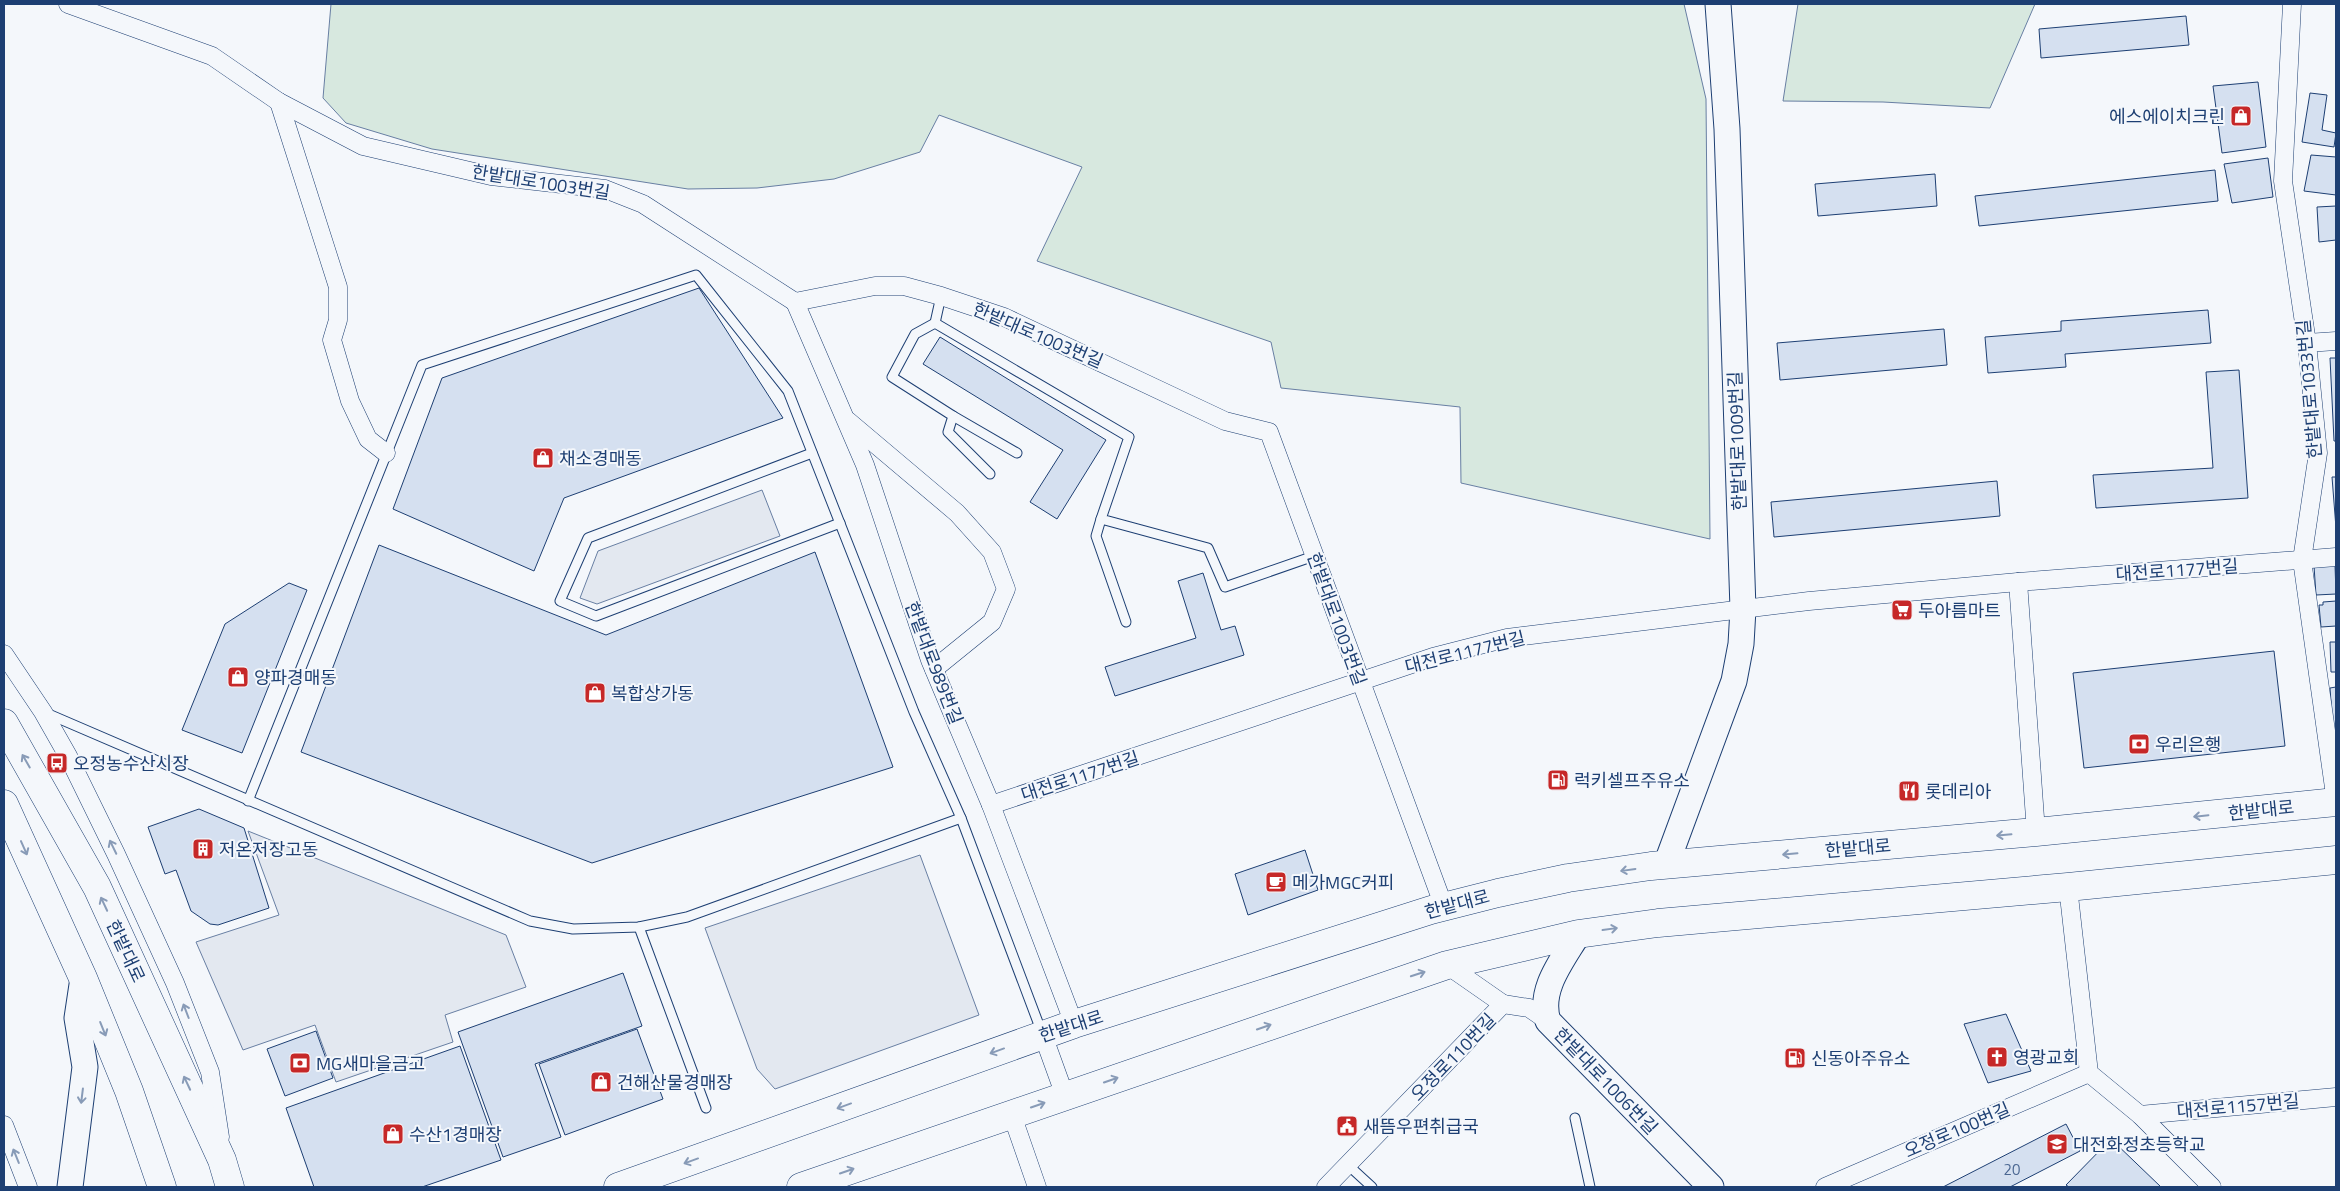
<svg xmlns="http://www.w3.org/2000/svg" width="2340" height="1191" font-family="'Titillium Web','Noto Sans KR',sans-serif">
  <rect width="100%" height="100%" fill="#f4f7fb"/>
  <g fill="#d7e8df" stroke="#687fa3">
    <path d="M331 4H1684L1706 99 1710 539 1461 483 1460 407 1281 388 1271 342 1037 261 1082 167 939 115 920 152 834 179 757 188 688 189 432 149 346 123 323 98Z"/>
    <path d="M1798 4H2035L1990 108 1883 102 1783 101Z"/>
  </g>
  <g fill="#e3e8f0" stroke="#687fa3">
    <path d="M762 490 780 536 597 604 580 598 598 551Z"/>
    <path d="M248 831 506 935 526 987 445 1015 453 1042 336 1082 315 1025 243 1050 196 942 279 915Z"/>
    <path d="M920 855 979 1015 775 1089 757 1069 705 928Z"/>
  </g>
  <g fill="#d5e0f0" stroke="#1d3f73">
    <path d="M2186 16 2189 45 2041 58 2039 29Z"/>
    <path d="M2258 82 2266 147 2222 153 2213 86Z"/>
    <path d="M2310 93 2327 95 2322 130 2336 133 2334 147 2302 142Z"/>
    <path d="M2311 155 2336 157V195L2304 191Z"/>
    <path d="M2268 158 2273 197 2232 203 2224 164Z"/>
    <path d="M2215 170 2218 201 1979 226 1975 196Z"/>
    <path d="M1935 174 1937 206 1818 216 1815 184Z"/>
    <path d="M2336 206V240L2319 242 2317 207Z"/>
    <path d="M699 288 783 418 564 498 534 571 393 509 442 378Z"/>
    <path d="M2208 310 2211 343 2065 354 2066 367 1988 373 1985 337 2061 331V321Z"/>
    <path d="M1944 329 1947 365 1780 380 1777 343Z"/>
    <path d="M940 337 1106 440 1057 519 1030 502 1063 450 923 364Z"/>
    <path d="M2330 358H2336V441H2334Z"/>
    <path d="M2239 370 2248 498 2096 508 2093 475 2213 468 2206 372Z"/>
    <path d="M2332 477H2336V528Z"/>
    <path d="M1997 481 2000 516 1774 537 1771 502Z"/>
    <path d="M379 545 606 635 815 552 893 767 592 863 301 752Z"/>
    <path d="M2335 565 2336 594 2316 595 2314 566Z"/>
    <path d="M1203 573 1221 630 1235 626 1244 655 1115 696 1105 667 1196 638 1178 581Z"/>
    <path d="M289 583 307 590 242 753 182 730 225 624Z"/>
    <path d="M2336 601V626L2321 627 2319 605H2323V602Z"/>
    <path d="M2330 642H2336V672H2331Z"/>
    <path d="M2274 651 2285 746 2084 768 2073 673Z"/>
    <path d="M2336 687V730L2333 731 2330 688Z"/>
    <path d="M199 809 244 828 269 908 218 925 210 924 191 911 176 870 165 874 148 827Z"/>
    <path d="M1305 850 1318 890 1248 915 1235 874Z"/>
    <path d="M623 973 642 1026 535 1064 561 1137 503 1157 458 1032Z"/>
    <path d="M2006 1014 2031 1071 1988 1083 1964 1024Z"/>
    <path d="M637 1029 663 1099 565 1135 539 1064Z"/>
    <path d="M316 1031 333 1078 285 1096 267 1049Z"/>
    <path d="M460 1046 501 1160 422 1187H314L286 1108Z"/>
    <path d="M2066 1124 2080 1151 2010 1187H1943Z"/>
    <path d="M2111 1139 2161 1187H2069L2066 1185Z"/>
  </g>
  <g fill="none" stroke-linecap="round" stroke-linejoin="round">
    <g stroke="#1d3f73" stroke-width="11">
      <g id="lane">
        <path d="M935 323 941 296"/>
        <path d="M953 416 1017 453"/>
        <path d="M812 453 588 538 560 601 596 616 840 523"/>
        <path d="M990 474 948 432 953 416 892 377 915 334 935 323 1129 437 1101 519 1208 548 1225 587 1314 556"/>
        <path d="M1101 519 1096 536 1126 622"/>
        <path d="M46 713 530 921 573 929 639 927 687 917 961 818 1042 1033"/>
        <path d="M248 801 422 365 696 275 788 391 914 712 961 818"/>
        <path d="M639 927 706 1108"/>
        <path d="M1575 1118 1590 1187"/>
        <path d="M1348 1165 1372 1187"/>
      </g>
    </g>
    <g stroke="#1d3f73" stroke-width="19">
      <g id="street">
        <path d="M68 4 212 56 279 102 363 146 491 176 605 189 643 204 795 302 875 286H904L941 296 1004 317 1225 421 1269 432 1444 907"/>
        <path d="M2292 4 2283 181 2307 343 2318 453 2302 560 2336 802"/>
        <path d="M279 102 338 287V320L332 340 350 401 368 439 386 453"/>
        <path d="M795 302 865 465 930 660 991 805 1074 1024"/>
        <path d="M2307 343 2336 341"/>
        <path d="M848 421 957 513 992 552 1006 589 992 622 934 669"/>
        <path d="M2018 582 2036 832"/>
        <path d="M4 654 43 712 68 756 116 854 175 983 210 1072 220 1137"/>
        <path d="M991 805 1433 657 1507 638 1809 601 2018 582 2336 557"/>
        <path d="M2068 887 2089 1073 2140 1115 2212 1187"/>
        <path d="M1447 965 1503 1004"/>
        <path d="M1043 1035 1065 1096"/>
        <path d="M1012 1115 1037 1187"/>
        <path d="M2140 1115 2336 1097"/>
        <path d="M4 1125 28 1187"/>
        <path d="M1326 1187 1503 1004 1529 1008 1548 1021"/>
        <path d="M1825 1187 2089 1073"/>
      </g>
    </g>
    <g stroke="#1d3f73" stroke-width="27">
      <g id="secondary">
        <path d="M1666 865 1734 681 1741 644 1743 609 1727 129 1718 4"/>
        <path d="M1578 934C1562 961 1538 990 1548 1021L1711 1187"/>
        <path d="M70 1187 85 1067 77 1018 83 978"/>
      </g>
    </g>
    <g stroke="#1d3f73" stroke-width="29">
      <g id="primary">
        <path d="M618 1187 1074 1024 1431 910 1498 893 1568 878 1651 866 2036 832 2336 802"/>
        <path d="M801 1187 1447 965 1578 934 1658 923 2068 887 2336 860"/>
      </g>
    </g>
    <g stroke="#1d3f73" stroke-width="29">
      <g id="highway">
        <path d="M4 723 97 887 222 1160 230 1187"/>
        <path d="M4 804 83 978 129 1091 162 1187"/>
      </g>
    </g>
    <use href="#lane" stroke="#f4f7fb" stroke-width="9"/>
    <use href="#street" stroke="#f4f7fb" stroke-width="18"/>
    <use href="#secondary" stroke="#f4f7fb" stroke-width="25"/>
    <use href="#primary" stroke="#f4f7fb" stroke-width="28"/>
    <use href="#highway" stroke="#f4f7fb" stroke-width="28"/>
  </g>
  <defs><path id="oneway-shaft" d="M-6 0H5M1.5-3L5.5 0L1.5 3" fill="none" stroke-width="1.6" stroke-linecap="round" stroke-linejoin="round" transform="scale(1.25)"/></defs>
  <g stroke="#889bb7">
    <use href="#oneway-shaft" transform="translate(26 761) rotate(-120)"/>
    <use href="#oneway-shaft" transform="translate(2201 816) rotate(174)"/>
    <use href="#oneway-shaft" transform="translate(2004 835) rotate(175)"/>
    <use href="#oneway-shaft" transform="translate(113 847) rotate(-116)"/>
    <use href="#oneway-shaft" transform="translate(24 848) rotate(66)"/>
    <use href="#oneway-shaft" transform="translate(1790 854) rotate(175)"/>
    <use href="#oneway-shaft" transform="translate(1628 870) rotate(172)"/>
    <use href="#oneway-shaft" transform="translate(104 904) rotate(-115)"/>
    <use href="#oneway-shaft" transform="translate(1610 929) rotate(-8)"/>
    <use href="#oneway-shaft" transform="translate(1418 974) rotate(-18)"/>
    <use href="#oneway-shaft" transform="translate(186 1011) rotate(-111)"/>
    <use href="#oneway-shaft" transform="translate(1264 1027) rotate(-19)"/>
    <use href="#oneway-shaft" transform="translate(103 1029) rotate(68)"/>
    <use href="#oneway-shaft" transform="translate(997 1051) rotate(160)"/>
    <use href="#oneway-shaft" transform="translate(1111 1080) rotate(-19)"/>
    <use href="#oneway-shaft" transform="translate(187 1083) rotate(-115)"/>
    <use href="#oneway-shaft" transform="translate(82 1096) rotate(97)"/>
    <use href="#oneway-shaft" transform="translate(1038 1105) rotate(-19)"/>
    <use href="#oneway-shaft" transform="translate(844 1106) rotate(160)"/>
    <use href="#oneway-shaft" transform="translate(16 1156) rotate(-112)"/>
    <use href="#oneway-shaft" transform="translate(691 1161) rotate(160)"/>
    <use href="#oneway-shaft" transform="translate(847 1171) rotate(-19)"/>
  </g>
  <defs>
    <g id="shop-square" transform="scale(1.125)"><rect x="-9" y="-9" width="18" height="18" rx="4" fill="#c62828" stroke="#f4f7fb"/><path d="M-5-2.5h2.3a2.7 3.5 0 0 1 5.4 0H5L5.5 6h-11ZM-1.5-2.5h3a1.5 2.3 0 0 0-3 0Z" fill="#fff"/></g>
    <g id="supermarket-square" transform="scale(1.125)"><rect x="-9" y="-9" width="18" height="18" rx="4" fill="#c62828" stroke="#f4f7fb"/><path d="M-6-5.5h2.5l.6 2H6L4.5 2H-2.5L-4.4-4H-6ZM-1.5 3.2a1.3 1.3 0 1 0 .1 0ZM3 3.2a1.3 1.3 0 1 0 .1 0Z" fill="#fff"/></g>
    <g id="bank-square" transform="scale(1.125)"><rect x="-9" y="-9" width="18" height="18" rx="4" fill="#c62828" stroke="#f4f7fb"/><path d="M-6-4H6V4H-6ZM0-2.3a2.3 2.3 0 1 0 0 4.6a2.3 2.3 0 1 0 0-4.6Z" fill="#fff"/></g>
    <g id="bus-square" transform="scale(1.125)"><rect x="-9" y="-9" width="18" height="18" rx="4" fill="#c62828" stroke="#f4f7fb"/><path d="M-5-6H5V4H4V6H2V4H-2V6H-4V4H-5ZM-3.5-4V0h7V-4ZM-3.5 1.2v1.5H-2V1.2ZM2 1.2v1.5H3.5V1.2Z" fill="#fff"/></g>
    <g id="fuel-square" transform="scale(1.125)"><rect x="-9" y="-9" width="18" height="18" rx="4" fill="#c62828" stroke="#f4f7fb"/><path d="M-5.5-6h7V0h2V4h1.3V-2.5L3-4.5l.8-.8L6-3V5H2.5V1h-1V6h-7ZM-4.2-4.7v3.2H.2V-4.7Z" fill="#fff"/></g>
    <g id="restaurant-square" transform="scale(1.125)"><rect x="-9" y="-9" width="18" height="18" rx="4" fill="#c62828" stroke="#f4f7fb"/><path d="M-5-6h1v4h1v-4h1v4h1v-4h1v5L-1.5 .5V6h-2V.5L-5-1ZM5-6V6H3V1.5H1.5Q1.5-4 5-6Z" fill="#fff"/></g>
    <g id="building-square" transform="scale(1.125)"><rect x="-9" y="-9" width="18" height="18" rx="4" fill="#c62828" stroke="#f4f7fb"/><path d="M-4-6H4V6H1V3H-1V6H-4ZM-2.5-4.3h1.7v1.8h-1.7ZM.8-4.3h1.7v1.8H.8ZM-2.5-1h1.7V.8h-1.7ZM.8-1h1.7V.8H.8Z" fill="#fff"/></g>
    <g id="cafe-square" transform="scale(1.125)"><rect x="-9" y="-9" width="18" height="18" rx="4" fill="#c62828" stroke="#f4f7fb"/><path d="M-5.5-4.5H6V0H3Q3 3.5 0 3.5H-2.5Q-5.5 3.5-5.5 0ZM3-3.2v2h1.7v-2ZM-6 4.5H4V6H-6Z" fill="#fff"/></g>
    <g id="church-square" transform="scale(1.125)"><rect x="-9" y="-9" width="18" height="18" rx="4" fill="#c62828" stroke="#f4f7fb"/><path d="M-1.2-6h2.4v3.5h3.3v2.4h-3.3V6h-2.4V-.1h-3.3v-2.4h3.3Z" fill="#fff"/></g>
    <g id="civic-square" transform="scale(1.125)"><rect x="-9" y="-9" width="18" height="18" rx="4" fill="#c62828" stroke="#f4f7fb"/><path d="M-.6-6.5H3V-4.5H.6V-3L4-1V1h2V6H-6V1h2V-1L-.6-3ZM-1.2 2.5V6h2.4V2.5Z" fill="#fff"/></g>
    <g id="school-square" transform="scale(1.125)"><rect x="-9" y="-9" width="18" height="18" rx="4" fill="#c62828" stroke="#f4f7fb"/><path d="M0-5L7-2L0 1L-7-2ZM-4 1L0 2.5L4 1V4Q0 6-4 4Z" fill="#fff"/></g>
  </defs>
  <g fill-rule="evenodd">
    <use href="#shop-square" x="2241" y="116"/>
    <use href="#shop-square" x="543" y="458"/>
    <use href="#supermarket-square" x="1902" y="610"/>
    <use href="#shop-square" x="238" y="677"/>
    <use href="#shop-square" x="595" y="693"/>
    <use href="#bank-square" x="2139" y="744"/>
    <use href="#bus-square" x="57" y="763"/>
    <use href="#fuel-square" x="1558" y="780"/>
    <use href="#restaurant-square" x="1909" y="791"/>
    <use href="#building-square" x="203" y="849"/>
    <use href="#cafe-square" x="1276" y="882"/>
    <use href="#church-square" x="1997" y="1057"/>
    <use href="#fuel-square" x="1795" y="1058"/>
    <use href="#bank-square" x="300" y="1063"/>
    <use href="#shop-square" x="601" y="1082"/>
    <use href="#civic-square" x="1347" y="1126"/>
    <use href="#shop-square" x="393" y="1134"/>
    <use href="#school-square" x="2057" y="1144"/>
  </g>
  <g text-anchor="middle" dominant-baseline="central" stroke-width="4" stroke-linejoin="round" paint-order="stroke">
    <g font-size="15" fill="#4b6792">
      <text x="2012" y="1169">20</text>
    </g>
    <g font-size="18" fill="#1d3f73" stroke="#f4f7fb" text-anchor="start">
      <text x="2225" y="116" text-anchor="end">에스에이치크린</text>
      <text x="559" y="458">채소경매동</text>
      <text x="1918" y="610">두아름마트</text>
      <text x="254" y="677">양파경매동</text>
      <text x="611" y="693">복합상가동</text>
      <text x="2155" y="744">우리은행</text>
      <text x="73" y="763">오정농수산시장</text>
      <text x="1574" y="780">럭키셀프주유소</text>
      <text x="1925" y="791">롯데리아</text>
      <text x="219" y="849">저온저장고동</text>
      <text x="1292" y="882">메가MGC커피</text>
      <text x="2013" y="1057">영광교회</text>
      <text x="1811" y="1058">신동아주유소</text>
      <text x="316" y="1063">MG새마을금고</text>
      <text x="617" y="1082">건해산물경매장</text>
      <text x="1363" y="1126">새뜸우편취급국</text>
      <text x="409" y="1134">수산1경매장</text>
      <text x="2073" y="1144">대전화정초등학교</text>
    </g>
    <g font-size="18" fill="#1d3f73" stroke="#f4f7fb">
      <text transform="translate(541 182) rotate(9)">한밭대로1003번길</text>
      <text transform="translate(1038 335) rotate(23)">한밭대로1003번길</text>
      <text transform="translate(2309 389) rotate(-95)">한밭대로1033번길</text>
      <text transform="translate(1737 441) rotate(-92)">한밭대로1009번길</text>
      <text transform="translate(2177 570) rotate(-4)">대전로1177번길</text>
      <text transform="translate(1337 619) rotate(70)">한밭대로1003번길</text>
      <text transform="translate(1465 652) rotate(-14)">대전로1177번길</text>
      <text transform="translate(934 663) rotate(69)">한밭대로989번길</text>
      <text transform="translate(1080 776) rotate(-18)">대전로1177번길</text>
      <text transform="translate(2261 810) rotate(-6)">한밭대로</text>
      <text transform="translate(1858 848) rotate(-5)">한밭대로</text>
      <text transform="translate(1457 904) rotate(-15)">한밭대로</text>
      <text transform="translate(126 951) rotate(65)">한밭대로</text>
      <text transform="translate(1071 1026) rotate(-18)">한밭대로</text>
      <text transform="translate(1453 1057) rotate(-46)">오정로110번길</text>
      <text transform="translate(1606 1081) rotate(46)">한밭대로1006번길</text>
      <text transform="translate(2238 1106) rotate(-5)">대전로1157번길</text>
      <text transform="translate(1957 1130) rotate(-23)">오정로100번길</text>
    </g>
  </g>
  <rect width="2340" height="1191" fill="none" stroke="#1d3f73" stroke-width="10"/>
</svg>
